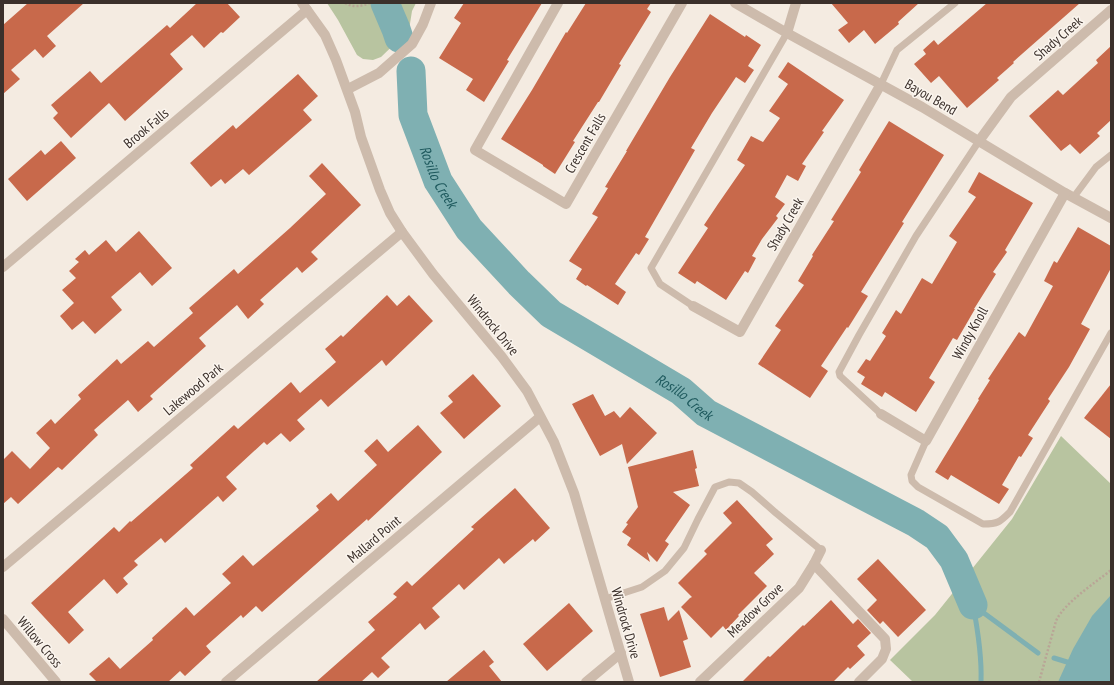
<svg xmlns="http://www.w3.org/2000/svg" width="1114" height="685" font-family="'PT Sans Narrow',sans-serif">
  <rect width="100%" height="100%" fill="#f4ebe1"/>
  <g fill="#b8c4a0">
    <path d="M327 3H416L412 11 409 30 381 57 373 60 363 59 357 55 338 20Z"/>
    <path d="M1061 436 1111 484V682H913L890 660 935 615 1012 519Z"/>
  </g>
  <path fill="#7fb0b2" d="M1111 595V682H1058L1073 649 1092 616Z"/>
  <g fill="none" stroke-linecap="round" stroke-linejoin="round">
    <g stroke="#7fb0b2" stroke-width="5">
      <path d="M973 605 1038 653"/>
      <path d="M973 605C978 631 982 656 981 682"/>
      <path d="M1054 658 1067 662"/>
    </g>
    <g stroke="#7fb0b2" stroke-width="29">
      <path d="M385 3 396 29 399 38"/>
      <path id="s1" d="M411 71 413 115 438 181 469 229 519 283 551 314 681 391 706 413 916 523 937 537 954 560 973 605"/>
    </g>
  </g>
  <g fill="#c8694b">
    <path d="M28 3H84L47 36 56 46 43 58 35 49 11 70 20 79 3 94V25Z"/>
    <path d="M197 3H227L240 17 223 33 221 32 204 48 192 35 170 54 183 69 125 121 109 103 71 138 53 118 58 113 51 105 90 71 101 83 167 25 170 28Z"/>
    <path d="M464 3H542L507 60 509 61 484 102 466 90 473 79 439 58 461 23 454 18Z"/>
    <path d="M586 3H651L647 9 651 12 619 64 621 65 599 102H598L573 141 575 142 555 174 543 166V165L501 139 532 90 566 32 567 33Z"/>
    <path d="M831 3H919L898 22 899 24 875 44 864 30 849 43 838 30 848 23Z"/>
    <path d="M987 3H1080L1013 62 1014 63 997 78 999 80 967 108 939 76 931 83 914 64 926 54 923 50 934 40 938 45Z"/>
    <path d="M710 14 745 37 746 35 761 45 748 66 754 70 745 83 736 77 712 113 691 148 695 150 645 237 649 239 639 255 636 253 615 284 626 292 618 305 587 285 586 286 576 279 582 269 569 261 598 217 592 214 608 188 605 187 627 151H626L670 77Z"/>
    <path d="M1111 46V120L1097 133 1100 136 1080 154 1070 144 1061 151 1029 116 1058 90 1063 95 1098 63 1096 60Z"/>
    <path d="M788 62 844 100 822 131 824 132 802 164 806 166 798 181 787 175 775 197 785 204 776 216 778 218 762 239 752 256 756 258 748 273 745 271 726 300 697 281 695 284 678 273 708 228 704 225 718 204 745 165 737 160 751 136 763 142 780 118 769 111 788 84 778 77Z"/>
    <path d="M298 74 318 96 303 110 312 120 249 175 243 169 225 184 221 179 211 187 190 163 233 125 236 129Z"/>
    <path d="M889 121 944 155 902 222 904 223 861 292 868 296 848 328 847 327 821 366 828 371 810 398 758 364 781 330 775 326 804 285 798 281 813 256 812 255 834 221 831 220 861 172 859 170Z"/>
    <path d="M61 141 76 158 27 201 8 179 41 150 45 155Z"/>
    <path d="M322 163 361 205 311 252 318 259 302 273 297 267 260 300 264 304 248 319 237 305 199 338 206 346 150 396 153 399 138 412 128 400 94 430 98 435 62 470 58 467 18 504 11 497 3 504V460L12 451 30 469 50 448 36 433 51 419 55 424 81 399 78 395 117 359 121 364 148 341 154 347 193 313 189 308 234 269 238 274 290 228 326 194 309 176Z"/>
    <path d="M979 172 1033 203 1005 250 1007 252 993 272 996 274 974 309H975L957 340 953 338 929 378 935 382 916 412 885 392 882 397 861 384 865 377 857 372 866 359 870 361 886 336 882 333 896 310 901 314 922 278 932 284 957 242 949 236 976 197 968 192Z"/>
    <path d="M1078 227 1111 246V268L1081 324 1090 329 1069 367 1048 399 1050 401 1028 435 1033 438 1021 457 1019 456 1002 485 1009 489 999 504 951 475 948 480 935 472 979 400 978 399 990 380 988 379 1019 332 1025 337 1053 286 1044 281 1054 261 1057 263Z"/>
    <path d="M139 231 172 268 152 286 140 272 111 297 122 310 95 334 83 321 72 330 60 316 74 303 62 290 76 278 69 271 79 262 75 259 85 250 89 255 106 240 116 252Z"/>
    <path d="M387 295 397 306 409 295 433 321 386 366 382 360 328 407 321 399 297 420 305 429 290 442 281 433 267 445 264 442 226 477 237 489 223 502 218 496 165 543 161 538 134 561 138 565 123 578 128 584 117 594 104 579 68 612 84 630 69 644 31 603 114 527 119 532 130 521 131 522 193 468 190 465 234 425 238 429 291 382 300 393 336 362 325 349 341 335 343 337Z"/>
    <path d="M473 374 501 406 464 439 440 413 453 402 448 396Z"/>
    <path d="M1111 384V439L1084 418Z"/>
    <path d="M593 394 605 416 614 411 620 418 630 407 657 433 627 464 622 444 600 456 572 404Z"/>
    <path d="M418 425 442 452 368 521 367 519 262 612 256 606 243 618 241 615 206 646 211 652 185 676 180 671 168 682H97L89 674 109 657 120 669 153 640 152 638 186 607 194 616 231 583 222 574 243 555 253 566 319 510 316 506 331 493 338 501 377 465 364 451 377 439 388 452Z"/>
    <path d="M693 450 697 468 695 469 699 486 673 492 690 505 665 541 669 544 657 562 647 552 650 562 627 545 631 538 622 532 628 524 626 523 638 507 628 467Z"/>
    <path d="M515 488 550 528 535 542 533 539 504 564 499 558 464 590 459 584 432 608 440 617 425 630 420 623 381 658 390 667 378 678 372 672 361 682H316L375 630 368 622 397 597 393 594 407 581 412 586 474 529 471 527Z"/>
    <path d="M737 500 773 539 766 545 774 554 754 573 767 586 738 615 739 616 726 630 723 626 711 638 681 607 690 598 692 597 678 583 707 554 704 551 732 523 723 513Z"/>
    <path d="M878 559 926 610 898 637 883 621 880 624 867 610 877 600 857 579Z"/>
    <path d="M831 600 853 624 858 619 871 633 857 646 865 655 850 669 848 667 833 682H742L768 656 770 657 803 625 804 626Z"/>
    <path d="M569 603 593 631 547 671 523 644Z"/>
    <path d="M664 607 668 621 679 610 688 639 683 641 691 667 660 677 640 614Z"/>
    <path d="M484 650 494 662 489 666 502 682H446Z"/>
  </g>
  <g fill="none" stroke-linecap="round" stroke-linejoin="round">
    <g stroke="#b9a596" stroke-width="2.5" stroke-dasharray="2 2" stroke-linecap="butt">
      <path d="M345 3C353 8 362 6 370 3"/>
      <path d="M1039 682 1056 621C1064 603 1095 583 1111 570"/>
    </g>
    <g stroke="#cdbbac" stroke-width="7">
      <path d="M881 84 897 50 955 3"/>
      <path d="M1073 198 1096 167 1111 155"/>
      <path d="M693 306 660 284 651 268 787 33"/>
      <path d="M881 414 840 376 839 372 859 335 916 236 979 141"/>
      <path d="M926 441 911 475 912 481 918 487 983 524C998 524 1000 522 1010 512L1111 333"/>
      <path d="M605 599 642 587 665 571 684 548 698 519 715 487 729 482 739 483 752 492 776 513 821 550"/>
    </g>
    <g stroke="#cdbbac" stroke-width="10">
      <path d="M302 3 325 35 336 60 355 112 361 137 380 190 390 213 402 232 433 274 502 357 527 391 554 442 574 493 629 682"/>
      <path d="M558 3 475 150 566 204 682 3"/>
      <path d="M735 3 787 33 922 107 1065 193 1111 218"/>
      <path d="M787 33 796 3"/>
      <path d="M348 89 379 73 412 44 423 24 431 3"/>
      <path d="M979 141 1011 97 1111 10"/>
      <path d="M3 267 307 10"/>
      <path d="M693 306 740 332 881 84"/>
      <path d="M881 414 926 441 1065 193"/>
      <path d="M814 564 885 639 886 649 882 659 859 682"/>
      <path d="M3 567 402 232"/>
      <path d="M3 619 56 682"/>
      <path d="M226 682 540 417"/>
      <path d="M586 682 621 653"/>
      <path d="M700 682 799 588 814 564 821 550"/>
    </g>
  </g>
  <g text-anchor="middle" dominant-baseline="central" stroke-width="3" stroke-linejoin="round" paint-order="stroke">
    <g font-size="14" fill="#3b302b" stroke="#fbf5ee">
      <text transform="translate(1058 38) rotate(-41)">Shady Creek</text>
      <text transform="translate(931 97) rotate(30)">Bayou Bend</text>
      <text transform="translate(146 128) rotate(-40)">Brook Falls</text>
      <text transform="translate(585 143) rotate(-60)">Crescent Falls</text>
      <text transform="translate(785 224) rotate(-60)">Shady Creek</text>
      <text transform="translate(493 325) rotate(51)">Windrock Drive</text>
      <text transform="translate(970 333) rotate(-61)">Windy Knoll</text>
      <text transform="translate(193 389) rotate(-40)">Lakewood Park</text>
      <text transform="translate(374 539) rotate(-40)">Mallard Point</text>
      <text transform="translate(755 610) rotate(-44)">Meadow Grove</text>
      <text transform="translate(626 623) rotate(74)">Windrock Drive</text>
      <text transform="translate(40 642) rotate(50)">Willow Cross</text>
    </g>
    <g font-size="15" font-style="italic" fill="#1f5a5e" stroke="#fbf5ee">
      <text stroke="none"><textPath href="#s1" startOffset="111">Rosillo Creek</textPath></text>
      <text stroke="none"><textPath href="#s1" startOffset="447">Rosillo Creek</textPath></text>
    </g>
  </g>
  <rect width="1114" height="685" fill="none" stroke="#3b302b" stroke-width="8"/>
</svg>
